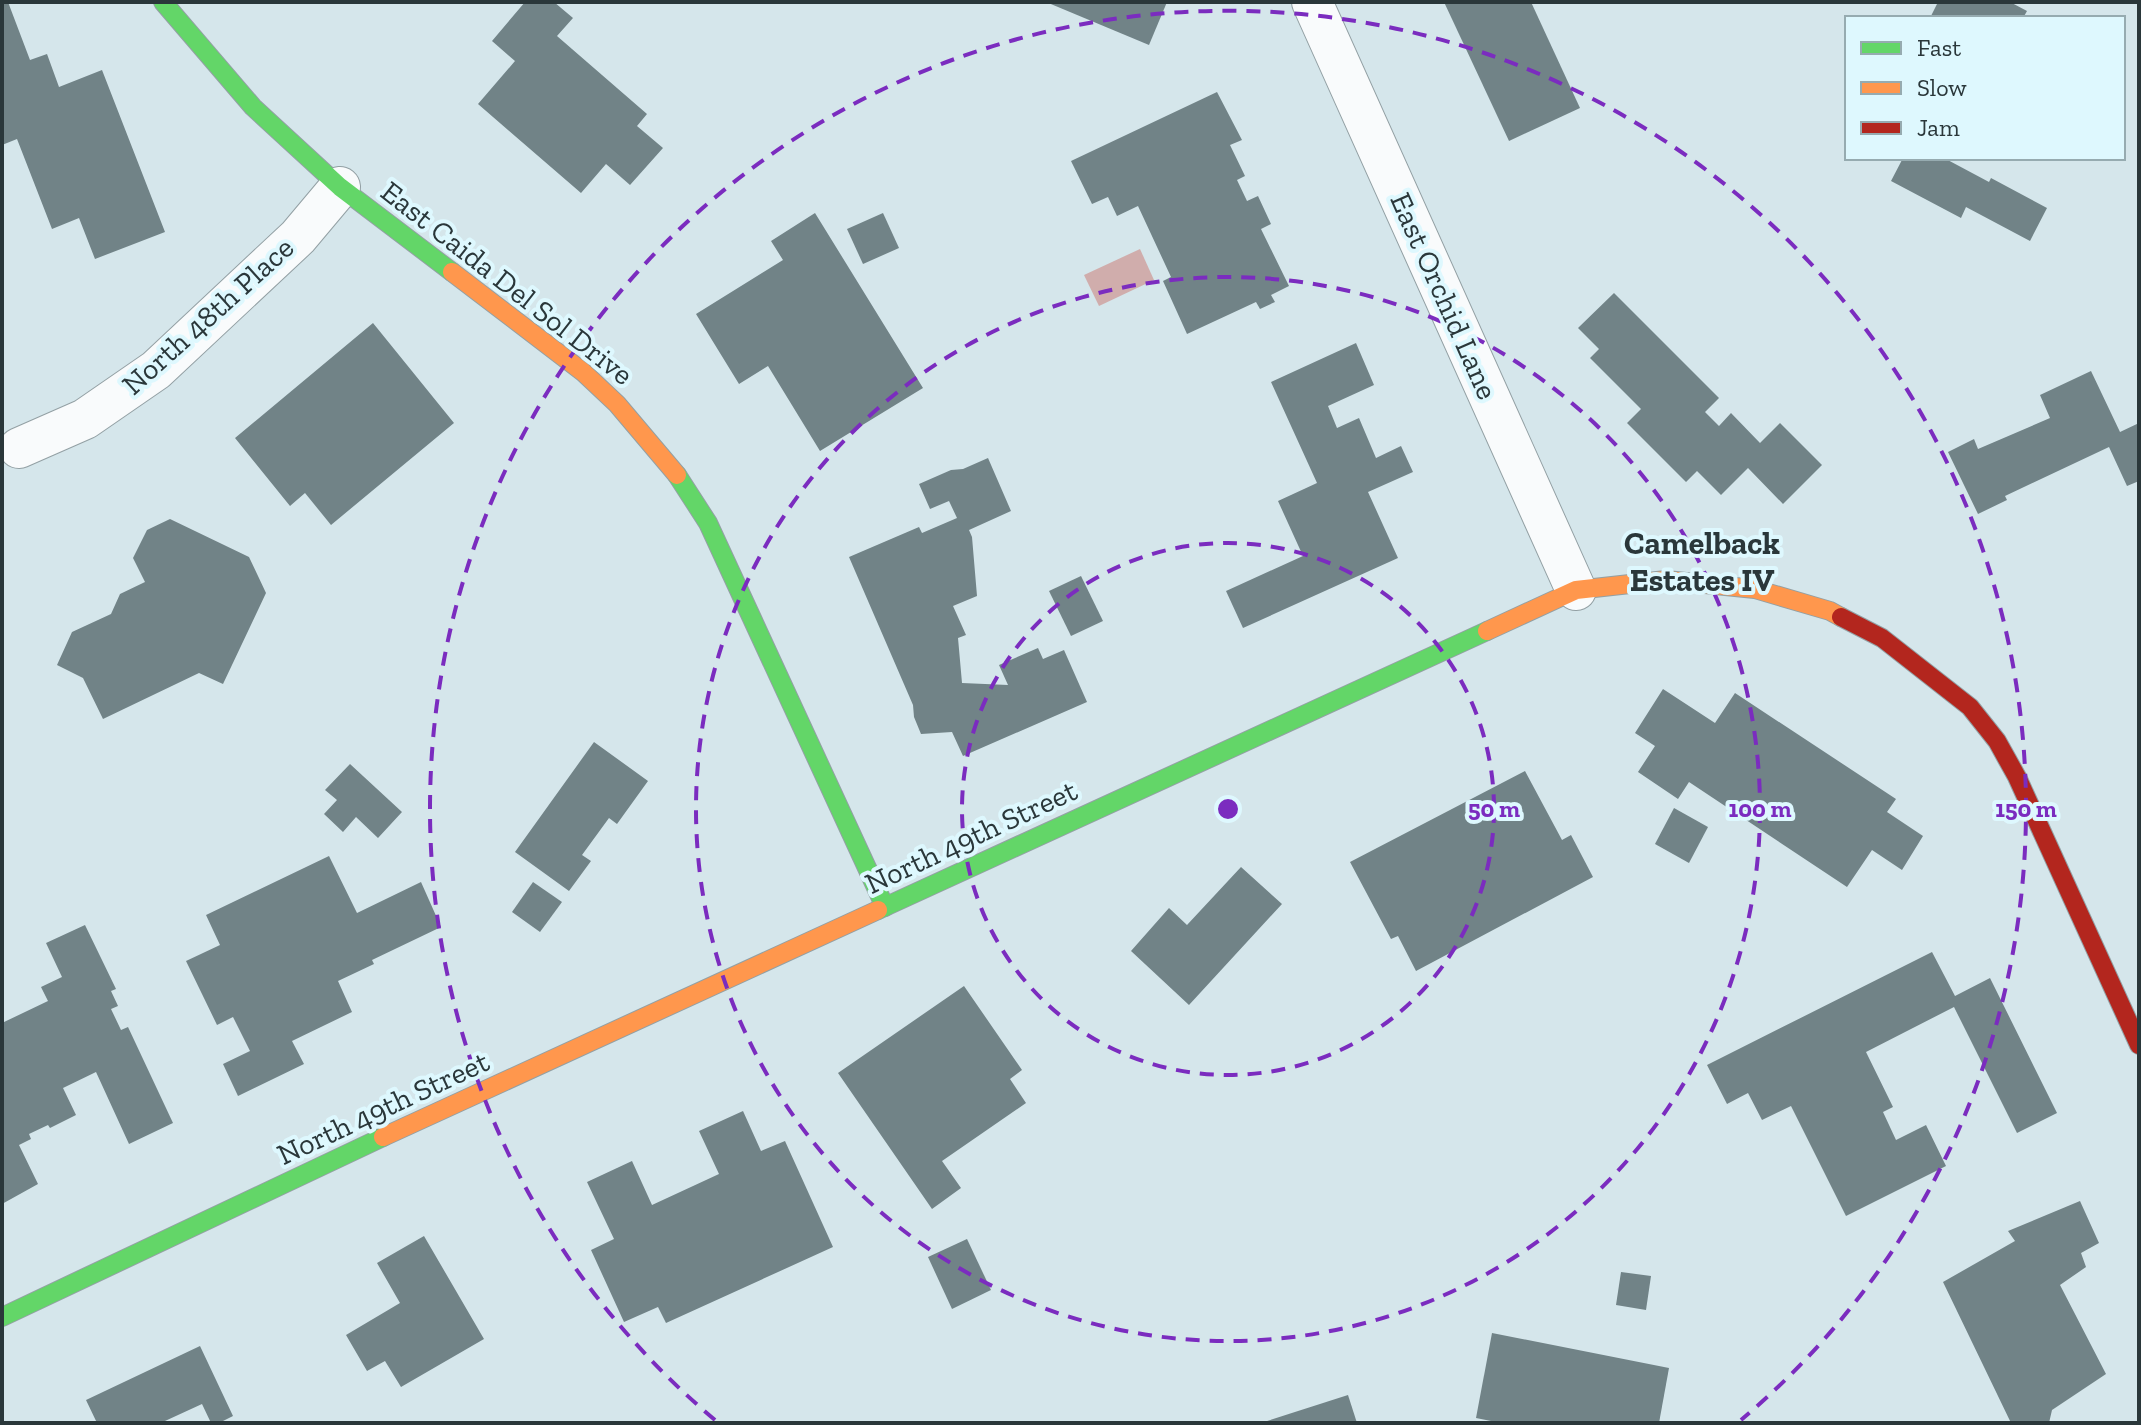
<svg xmlns="http://www.w3.org/2000/svg" width="2141" height="1425" font-family="'Zilla Slab',serif">
  <rect width="100%" height="100%" fill="#d5e6eb"/>
  <path fill="#d0adac" d="M1140 249 1154 280 1099 306 1084 275Z"/>
  <g fill="#718387">
    <path d="M2 2H8L30 60 47 54 59 87 102 70 165 232 95 259 79 218 52 229 17 139 2 145Z"/>
    <path d="M525 2H554L573 18 557 36 647 114 637 126 663 148 630 185 606 164 581 193 478 104 515 61 492 41Z"/>
    <path d="M1046 2H1167L1149 45Z"/>
    <path d="M1444 2H1531L1580 108 1509 141Z"/>
    <path d="M1938 2H2010L2027 11 2023 18H1930Z"/>
    <path d="M1217 92 1242 140 1230 145 1245 176 1237 180 1247 201 1258 196 1271 224 1261 229 1289 286 1271 295 1275 302 1260 309 1256 302 1187 334 1163 281 1171 277 1138 206 1117 216 1108 197 1092 204 1071 161Z"/>
    <path d="M1903 158H1944L1989 182 1991 178 2047 208 2030 241 1966 207 1961 218 1891 181Z"/>
    <path d="M815 213 923 388 820 451 768 366 739 384 696 314 783 260 771 241Z"/>
    <path d="M883 213 899 248 863 264 847 229Z"/>
    <path d="M1614 293 1719 398 1705 412 1719 426 1731 413 1760 443 1780 423 1822 465 1783 504 1748 468 1721 495 1697 471 1686 482 1627 423 1641 409 1590 358 1599 349 1578 328Z"/>
    <path d="M373 323 454 423 331 525 305 493 290 506 235 438Z"/>
    <path d="M1356 343 1374 385 1328 406 1337 428 1359 418 1376 458 1401 446 1413 472 1368 492 1398 558 1243 628 1226 591 1303 556 1278 501 1317 483 1271 382Z"/>
    <path d="M2091 371 2120 432 2139 423V481L2127 486 2109 447 2005 496 2007 500 1978 514 1948 452 1974 439 1978 449 2050 418 2040 395Z"/>
    <path d="M988 458 1011 511 969 530 972 537 977 596 953 606 966 635 958 638 962 683 1008 685 999 665 1038 648 1043 659 1064 650 1087 702 963 756 952 732 921 734 914 717 913 705 849 557 919 527 922 533 957 518 949 501 930 509 919 484 951 470 963 469Z"/>
    <path d="M170 519 249 557 266 593 223 684 199 673 103 719 83 678 57 665 72 632 111 614 120 594 145 582 133 558 147 530Z"/>
    <path d="M1081 576 1103 621 1071 636 1049 591Z"/>
    <path d="M1663 689 1715 723 1735 693 1896 799 1887 812 1923 836 1902 870 1872 850 1847 887 1689 782 1678 799 1638 772 1655 746 1635 733Z"/>
    <path d="M594 742 648 781 617 824 609 818 582 855 591 861 569 891 515 852Z"/>
    <path d="M350 764 402 812 378 838 356 817 343 832 324 814 337 800 325 790Z"/>
    <path d="M1525 771 1562 840 1571 835 1593 877 1416 971 1398 936 1391 939 1350 862Z"/>
    <path d="M1674 808 1708 827 1689 863 1655 844Z"/>
    <path d="M329 856 357 913 421 882 441 927 372 960 374 964 338 981 352 1012 292 1041 304 1064 238 1096 223 1064 250 1051 233 1017 217 1025 186 961 220 945 206 915Z"/>
    <path d="M1241 867 1282 904 1189 1005 1131 951 1169 908 1187 925Z"/>
    <path d="M533 882 562 902 540 932 512 912Z"/>
    <path d="M85 925 116 989 111 991 118 1006 111 1009 121 1030 128 1027 173 1123 129 1144 96 1072 63 1088 76 1115 50 1128 48 1125 29 1134 31 1139 19 1145 38 1184 2 1204V1023L48 1001 41 987 62 977 46 943Z"/>
    <path d="M1932 952 1955 996 1990 978 2057 1113 2017 1133 1954 1007 1866 1052 1893 1107 1883 1112 1896 1140 1926 1125 1946 1166 1846 1216 1791 1106 1762 1120 1748 1093 1727 1104 1707 1065Z"/>
    <path d="M964 986 1022 1070 1010 1079 1026 1103 942 1161 961 1188 932 1209 838 1073Z"/>
    <path d="M743 1111 761 1151 785 1141 833 1247 666 1323 658 1307 624 1322 591 1250 614 1239 587 1182 632 1161 652 1205 719 1174 699 1131Z"/>
    <path d="M2080 1201 2099 1243 2081 1253 2086 1267 2060 1285 2106 1374 2052 1410 2049 1423H2011L1943 1282 2015 1241 2008 1231Z"/>
    <path d="M424 1236 484 1339 401 1387 385 1361 367 1371 346 1335 400 1303 377 1263Z"/>
    <path d="M967 1239 991 1290 952 1309 928 1257Z"/>
    <path d="M1621 1272 1651 1276 1646 1310 1616 1305Z"/>
    <path d="M1492 1333 1669 1368 1659 1423H1501L1476 1418Z"/>
    <path d="M200 1346 233 1416 219 1423H211L202 1404 165 1421 166 1423H97L86 1400Z"/>
    <path d="M1348 1395 1357 1423H1264V1422Z"/>
  </g>
  <g fill="none" stroke-linecap="round" stroke-linejoin="round">
    <g stroke="#93a0a4" stroke-width="42">
      <g id="street">
        <path d="M1312 2 1576 590"/>
        <path d="M19 448 85 419 156 370 298 237 340 187"/>
      </g>
    </g>
    <g stroke="#93a0a4" stroke-width="20">
      <g id="fast">
        <path d="M163 2 253 107 340 187 452 272"/>
        <path d="M677 475 708 523 885 907"/>
        <path d="M878 910 1487 631"/>
        <path d="M2 1317 383 1137"/>
      </g>
    </g>
    <g stroke="#93a0a4" stroke-width="20">
      <g id="slow">
        <path d="M452 272 583 372 617 404 677 475"/>
        <path d="M1487 631 1576 590 1666 580 1755 589 1830 611 1841 617"/>
        <path d="M383 1137 878 910"/>
      </g>
    </g>
    <g stroke="#93a0a4" stroke-width="20">
      <path id="jam" d="M1841 617 1882 638 1970 707 1997 741 2017 777 2139 1045"/>
    </g>
    <use href="#street" stroke="#f9fbfc" stroke-width="40"/>
    <use href="#fast" stroke="#63d668" stroke-width="18"/>
    <use href="#slow" stroke="#ff974d" stroke-width="18"/>
    <use href="#jam" stroke="#b3261e" stroke-width="18"/>
  </g>
  <g fill="none" stroke="#7b2cbf" stroke-width="4" stroke-dasharray="14 10">
    <circle cx="1228" cy="809" r="266"/>
    <circle cx="1228" cy="809" r="532"/>
    <path d="M715 1420A798 798 0 1 1 1741 1420"/>
  </g>
  <g text-anchor="middle" dominant-baseline="central" stroke-width="8" stroke-linejoin="round" paint-order="stroke">
    <g font-size="30" fill="#2a373a" stroke="#def8fe">
      <text transform="translate(507 283) rotate(38)">East Caida Del Sol Drive</text>
      <text transform="translate(1444 296) rotate(66)">East Orchid Lane</text>
      <text transform="translate(208 316) rotate(-42)">North 48th Place</text>
      <text transform="translate(971 837) rotate(-25)">North 49th Street</text>
      <text transform="translate(383 1108) rotate(-25)">North 49th Street</text>
    </g>
    <g font-size="32" font-weight="bold" fill="#2a373a" stroke="#def8fe">
      <text x="1702" y="543">Camelback<tspan x="1702" dy="37">Estates IV</tspan></text>
    </g>
  </g>
  <circle cx="1228" cy="809" r="12" fill="#7b2cbf" stroke="#def8fe" stroke-width="4"/>
  <g font-size="24" text-anchor="middle" font-weight="bold" fill="#7b2cbf" stroke="#def8fe" stroke-width="8" stroke-linejoin="round" paint-order="stroke">
    <text x="1494" y="817">50 m</text>
    <text x="1760" y="817">100 m</text>
    <text x="2026" y="817">150 m</text>
  </g>
  <rect width="2141" height="1425" fill="none" stroke="#2a373a" stroke-width="8"/>
  <rect x="1845" y="16" width="280" height="144" fill="#def8fe" stroke="#96abb0" stroke-width="2"/>
  <rect x="1861" y="42" width="40" height="12" fill="#63d668" stroke="#96abb0" stroke-width="2"/>
  <text x="1917" y="56" font-size="24" fill="#2a373a">Fast</text>
  <rect x="1861" y="82" width="40" height="12" fill="#ff974d" stroke="#96abb0" stroke-width="2"/>
  <text x="1917" y="96" font-size="24" fill="#2a373a">Slow</text>
  <rect x="1861" y="122" width="40" height="12" fill="#b3261e" stroke="#96abb0" stroke-width="2"/>
  <text x="1917" y="136" font-size="24" fill="#2a373a">Jam</text>
</svg>
